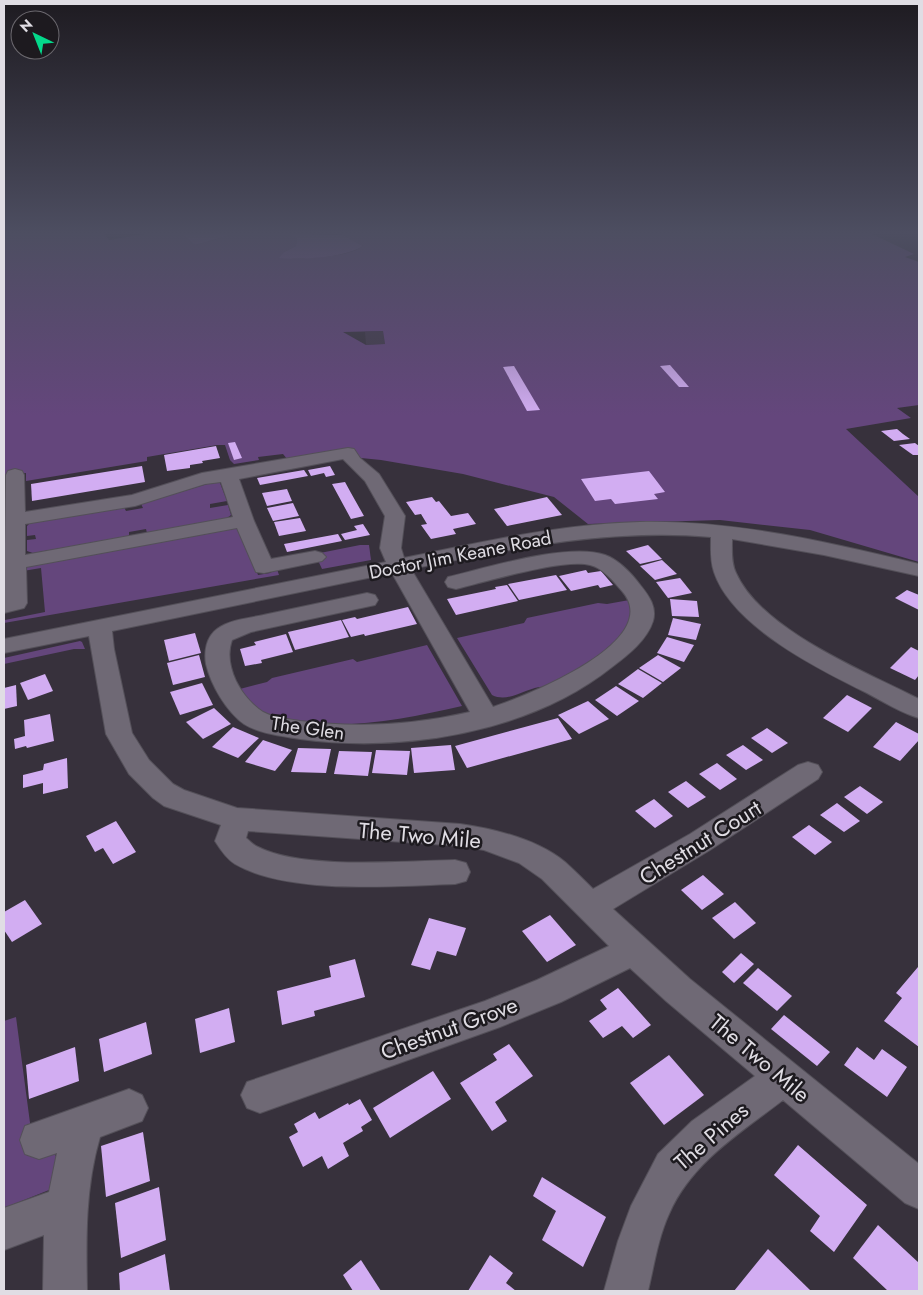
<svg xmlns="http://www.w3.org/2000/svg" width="923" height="1295" font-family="Jost,sans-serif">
  <rect width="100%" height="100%" fill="#37313c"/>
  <path fill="#42394a" d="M383 331 385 344 366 345 365 332Z"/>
  <g fill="#64467c" fill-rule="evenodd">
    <path d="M4 234H104L109 240 145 234H182L195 245 234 234H290L297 239 296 246 284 252 293 259C312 257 346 258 363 246L343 235 337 234H872L914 254 905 257 919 262V405L897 408 911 418 846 429 919 497V562L810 530 720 520 588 524 554 497 463 474 381 460 321 454 288 460 283 454 258 457 259 460 234 464 230 460 225 445H217L147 457V461L26 481V473L4 475ZM383 331 385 344 366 345 343 332Z"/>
    <path d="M214 482 220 483 227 501 210 504V508L228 505 231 515 227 518 147 533 146 529 129 532V536L33 553 27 551V540L36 539 35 535 27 536V526L30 523 124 507 126 511 143 508 141 504Z"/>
    <path d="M236 526 242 530 258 575 270 573 277 569 279 575 4 623V611L5 620 45 612 41 568 23 571 26 566Z"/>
    <path d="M360 545H369L371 560 322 569 315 554Z"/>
    <path d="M635 599 632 621 607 652 551 688C532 681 512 705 492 695L457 638 524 623 527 618 598 603 607 604Z"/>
    <path d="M80 641 82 642 85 649H74L4 664V658Z"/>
    <path d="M427 645 462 706C405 719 346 731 288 720 277 718 264 715 255 709 248 705 242 696 236 690L267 682 272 678 353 659 357 662Z"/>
    <path d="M16 1017 34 1153 53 1150 57 1159 54 1188 4 1208V1021Z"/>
  </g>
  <g fill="#765392">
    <path d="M182 234H234L195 245Z"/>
    <path d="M290 234 343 235 363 246C345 258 300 260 279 258L284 252 296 246 297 239Z"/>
  </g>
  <g fill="#d2adf2">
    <path d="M670 365 689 387H679L660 366Z"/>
    <path d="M514 366 540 410 527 411 503 367Z"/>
    <path d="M897 429 903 434 910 439 894 441 881 431Z"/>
    <path d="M235 442 242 458 234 460 228 443Z"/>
    <path d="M915 443 919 446V455H913L899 445Z"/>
    <path d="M216 446 220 458 202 461 203 463 190 465V468L167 471 164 455Z"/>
    <path d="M142 466 145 482 32 501 31 484Z"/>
    <path d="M330 466 335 475 326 477 324 473 311 476 308 470Z"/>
    <path d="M304 470 308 476 260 485 257 478Z"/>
    <path d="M649 471 665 492 654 494 658 499 615 504 611 499 595 501 581 479Z"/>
    <path d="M345 482 351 493 364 516 351 519 332 484Z"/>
    <path d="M287 489 292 501 267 506 262 493Z"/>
    <path d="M432 497 436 502 439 501 451 516 468 513 476 524 453 529 456 534 431 539 421 525 427 524 421 514 415 515 406 502Z"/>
    <path d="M547 497 562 515 507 526 494 509Z"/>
    <path d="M293 503 299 516 273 521 267 508Z"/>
    <path d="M300 518 306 531 279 536 274 522Z"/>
    <path d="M363 524 370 535 345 540 341 534 357 530 354 526Z"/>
    <path d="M338 534 342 541 287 552 284 544Z"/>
    <path d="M648 545 662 559 640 564 626 551Z"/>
    <path d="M662 560 677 574 655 580 640 566Z"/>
    <path d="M586 570 588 573 601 571 613 585 600 588 598 585 571 591 559 576Z"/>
    <path d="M556 575 567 590 519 600 508 584Z"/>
    <path d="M680 578 692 593 668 598 656 582Z"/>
    <path d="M507 585 518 601 456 615 447 599 496 589 495 587Z"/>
    <path d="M907 590 919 595V610L895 598Z"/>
    <path d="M670 599 697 601 699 617 672 616Z"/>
    <path d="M408 607 417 624 365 636 364 634 351 637 342 620 355 617 357 619Z"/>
    <path d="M673 618 701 624 696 640 668 635Z"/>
    <path d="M341 620 349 637 295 650 288 632Z"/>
    <path d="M195 633 201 653 169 661 164 640Z"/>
    <path d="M286 634 293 652 261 660 262 663 245 666 240 649 256 645 254 642Z"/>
    <path d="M667 637 694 645 684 662 657 653Z"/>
    <path d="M911 647 919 651V675L915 680 890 668Z"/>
    <path d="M199 655 205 677 173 685 167 663Z"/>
    <path d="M658 655 681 668 663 682 639 668Z"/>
    <path d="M638 669 662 683 643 698 618 684Z"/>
    <path d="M45 674 53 691 28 700 20 683Z"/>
    <path d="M202 683 213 705 180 715 170 692Z"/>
    <path d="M16 685 17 706 4 709V688Z"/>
    <path d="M616 686 639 701 617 716 595 700Z"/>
    <path d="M847 695 872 708 848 732 823 718Z"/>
    <path d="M588 701 609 719 579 734 558 715Z"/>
    <path d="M214 708 231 724 203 739 186 722Z"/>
    <path d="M50 714 54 741 27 748 26 746 15 749 14 739 25 736 24 720Z"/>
    <path d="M558 718 572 739 467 768 455 746Z"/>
    <path d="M896 722 919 734V740L900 761 873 747Z"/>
    <path d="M233 727 259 738 238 758 212 747Z"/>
    <path d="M767 728 788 743 772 753 751 738Z"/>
    <path d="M263 740 292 750 275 771 245 762Z"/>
    <path d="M451 745 455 770 414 773 411 748Z"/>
    <path d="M743 745 763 760 746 770 726 755Z"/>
    <path d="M298 748 331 749 326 773 291 772Z"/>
    <path d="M376 750 410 751 407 775 372 773Z"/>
    <path d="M339 751 372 752 368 776 334 774Z"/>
    <path d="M67 758 68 788 43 794V783L23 788V775L43 770 44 764Z"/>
    <path d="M717 763 737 779 720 790 699 774Z"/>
    <path d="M686 781 706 797 688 808 668 792Z"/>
    <path d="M860 786 883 802 867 814 844 797Z"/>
    <path d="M654 799 673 816 655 828 635 811Z"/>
    <path d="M837 803 860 821 844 832 820 815Z"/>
    <path d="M116 821 136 852 113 864 103 848 95 852 86 836Z"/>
    <path d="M809 825 832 842 815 855 792 837Z"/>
    <path d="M703 875 724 894 702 910 681 890Z"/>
    <path d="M25 900 42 924 12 942 4 930V912Z"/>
    <path d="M735 902 756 923 734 939 712 918Z"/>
    <path d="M550 915 576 945 547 962 522 931Z"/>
    <path d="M429 918 466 928 456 956 437 951 430 970 411 965Z"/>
    <path d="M741 953 754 964 734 983 722 972Z"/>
    <path d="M355 959 365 997 314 1011 315 1016 282 1025 277 991 331 977 329 966Z"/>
    <path d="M918 967 919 968V1047L884 1021 902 998 896 993Z"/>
    <path d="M758 968 792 996 777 1011 743 983Z"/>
    <path d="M618 988 651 1025 633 1038 622 1026 603 1038 589 1021 607 1009 600 1000Z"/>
    <path d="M229 1008 235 1042 200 1053 195 1019Z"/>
    <path d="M784 1015 830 1052 817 1066 771 1029Z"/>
    <path d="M146 1022 152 1054 104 1072 99 1039Z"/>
    <path d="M509 1044 533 1076 495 1102 507 1121 492 1131 460 1083 497 1060 493 1054Z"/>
    <path d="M75 1047 79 1081 29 1099 26 1065Z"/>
    <path d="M857 1047 874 1060 882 1049 907 1067 887 1097 844 1065Z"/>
    <path d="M669 1055 704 1095 664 1125 630 1083Z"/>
    <path d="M433 1071 451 1099 390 1138 373 1108Z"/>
    <path d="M360 1099 372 1120 361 1127 363 1131 343 1143 349 1156 328 1169 322 1156 303 1167 289 1137 298 1132 294 1124 315 1112 319 1119 348 1103 349 1105Z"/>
    <path d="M143 1132 150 1181 106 1197 101 1146Z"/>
    <path d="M798 1145 867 1205 834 1252 810 1231 820 1216 774 1175Z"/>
    <path d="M542 1177 606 1217 583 1267 542 1240 556 1211 533 1196Z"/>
    <path d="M159 1187 166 1240 121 1258 115 1203Z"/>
    <path d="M878 1225 919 1263V1291H888L853 1258Z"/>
    <path d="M768 1249 811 1291H734Z"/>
    <path d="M165 1254 170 1291H120L119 1273Z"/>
    <path d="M490 1255 513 1273 506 1283 516 1291H468Z"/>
    <path d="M361 1260 381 1291H353L343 1275Z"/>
  </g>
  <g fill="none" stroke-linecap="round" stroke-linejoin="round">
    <g stroke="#545059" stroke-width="2">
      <g id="minor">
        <path d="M348 448 354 449 360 458 379 474 405 516 401 548 404 558C482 542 560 524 640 522 734 520 828 542 919 564V576L824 555 732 539C732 550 731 563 736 573 761 630 866 672 919 699V718C901 713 884 702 867 693 818 669 732 626 714 572 710 561 711 548 711 537 609 528 511 549 411 569L493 707C526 696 666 641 622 591 614 582 603 568 590 565 564 558 485 582 456 589L448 587 445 582 448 577C486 568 569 542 605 555 619 560 632 574 641 586 649 596 657 607 653 621 647 640 628 655 612 667 529 733 403 753 300 739 282 736 260 734 244 724 226 711 211 685 206 664 204 652 206 637 217 629 230 619 252 618 268 614 301 607 334 600 367 593L375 595 378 600 375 605 251 632 232 640C227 654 230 668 236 681 242 693 252 705 263 712 274 718 288 719 300 721 357 728 414 725 470 712L392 573 112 631 114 649 132 733 149 760 173 784 184 790 237 808 460 824C495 829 537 839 565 862 575 871 584 880 593 889L690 834 798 765 808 762 818 765 822 772 818 779 710 850 613 909 690 979 919 1164V1209L905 1203 783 1100C740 1133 691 1163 669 1214 658 1238 654 1266 648 1291H604L618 1241 631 1206 658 1154 692 1121 755 1076 666 1001 630 968 561 1002 500 1027 260 1113 247 1108 241 1095 247 1082 485 1001 537 980 609 946 542 879 519 863 484 850 460 846 248 831 246 838C250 841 253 845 258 847 303 870 403 861 455 860L466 863 470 872 466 881 455 884C394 886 288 895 235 864 227 859 220 849 215 841L221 825 164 806 153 798 129 774 106 734 89 636 4 653V639L386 562 380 548 385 516 365 481 343 459 239 479 254 521 271 559 315 551 322 553 326 557 322 561 264 573 256 572 237 528 26 567 27 603 24 608 4 613 6 475 8 471 15 469 22 471 24 475 25 512 132 495 202 473ZM221 482 233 517 25 555V524L135 506 205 484Z"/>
        <path d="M129 1089 142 1095 148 1108 142 1121 100 1137C85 1188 86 1239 87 1291H43L44 1235 4 1250V1208L49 1192 57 1153 39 1159 25 1154 20 1140 25 1126Z"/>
      </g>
    </g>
    <use href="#minor" fill="#6f6975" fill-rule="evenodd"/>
  </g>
  <linearGradient id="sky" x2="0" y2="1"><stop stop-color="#1e1b21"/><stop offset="0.56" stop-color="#4d4e61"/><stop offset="1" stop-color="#4d4e61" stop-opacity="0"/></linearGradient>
  <rect width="923" height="416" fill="url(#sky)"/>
  <g text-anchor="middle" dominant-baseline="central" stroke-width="5" stroke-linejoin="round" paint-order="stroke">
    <g font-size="19" fill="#e0dde4" stroke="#1d1a1f">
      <text transform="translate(460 555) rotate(-11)">Doctor Jim Keane Road</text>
      <text transform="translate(308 728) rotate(8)">The Glen</text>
    </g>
    <g font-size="22" fill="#e0dde4" stroke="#1d1a1f">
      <text transform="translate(420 835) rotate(5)">The Two Mile</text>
      <text transform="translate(700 842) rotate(-32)">Chestnut Court</text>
      <text transform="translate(449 1028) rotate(-20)">Chestnut Grove</text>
      <text transform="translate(760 1058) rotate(40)">The Two Mile</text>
      <text transform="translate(711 1136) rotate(-41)">The Pines</text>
    </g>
  </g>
  <rect width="923" height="1295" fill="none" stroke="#e0dde4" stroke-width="10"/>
  <g transform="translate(35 35) rotate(317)"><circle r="24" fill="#1d1a1f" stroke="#6b686e"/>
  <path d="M0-4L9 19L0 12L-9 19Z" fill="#04d98b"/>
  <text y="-8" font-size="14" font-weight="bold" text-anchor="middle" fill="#e0dde4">N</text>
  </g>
</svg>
